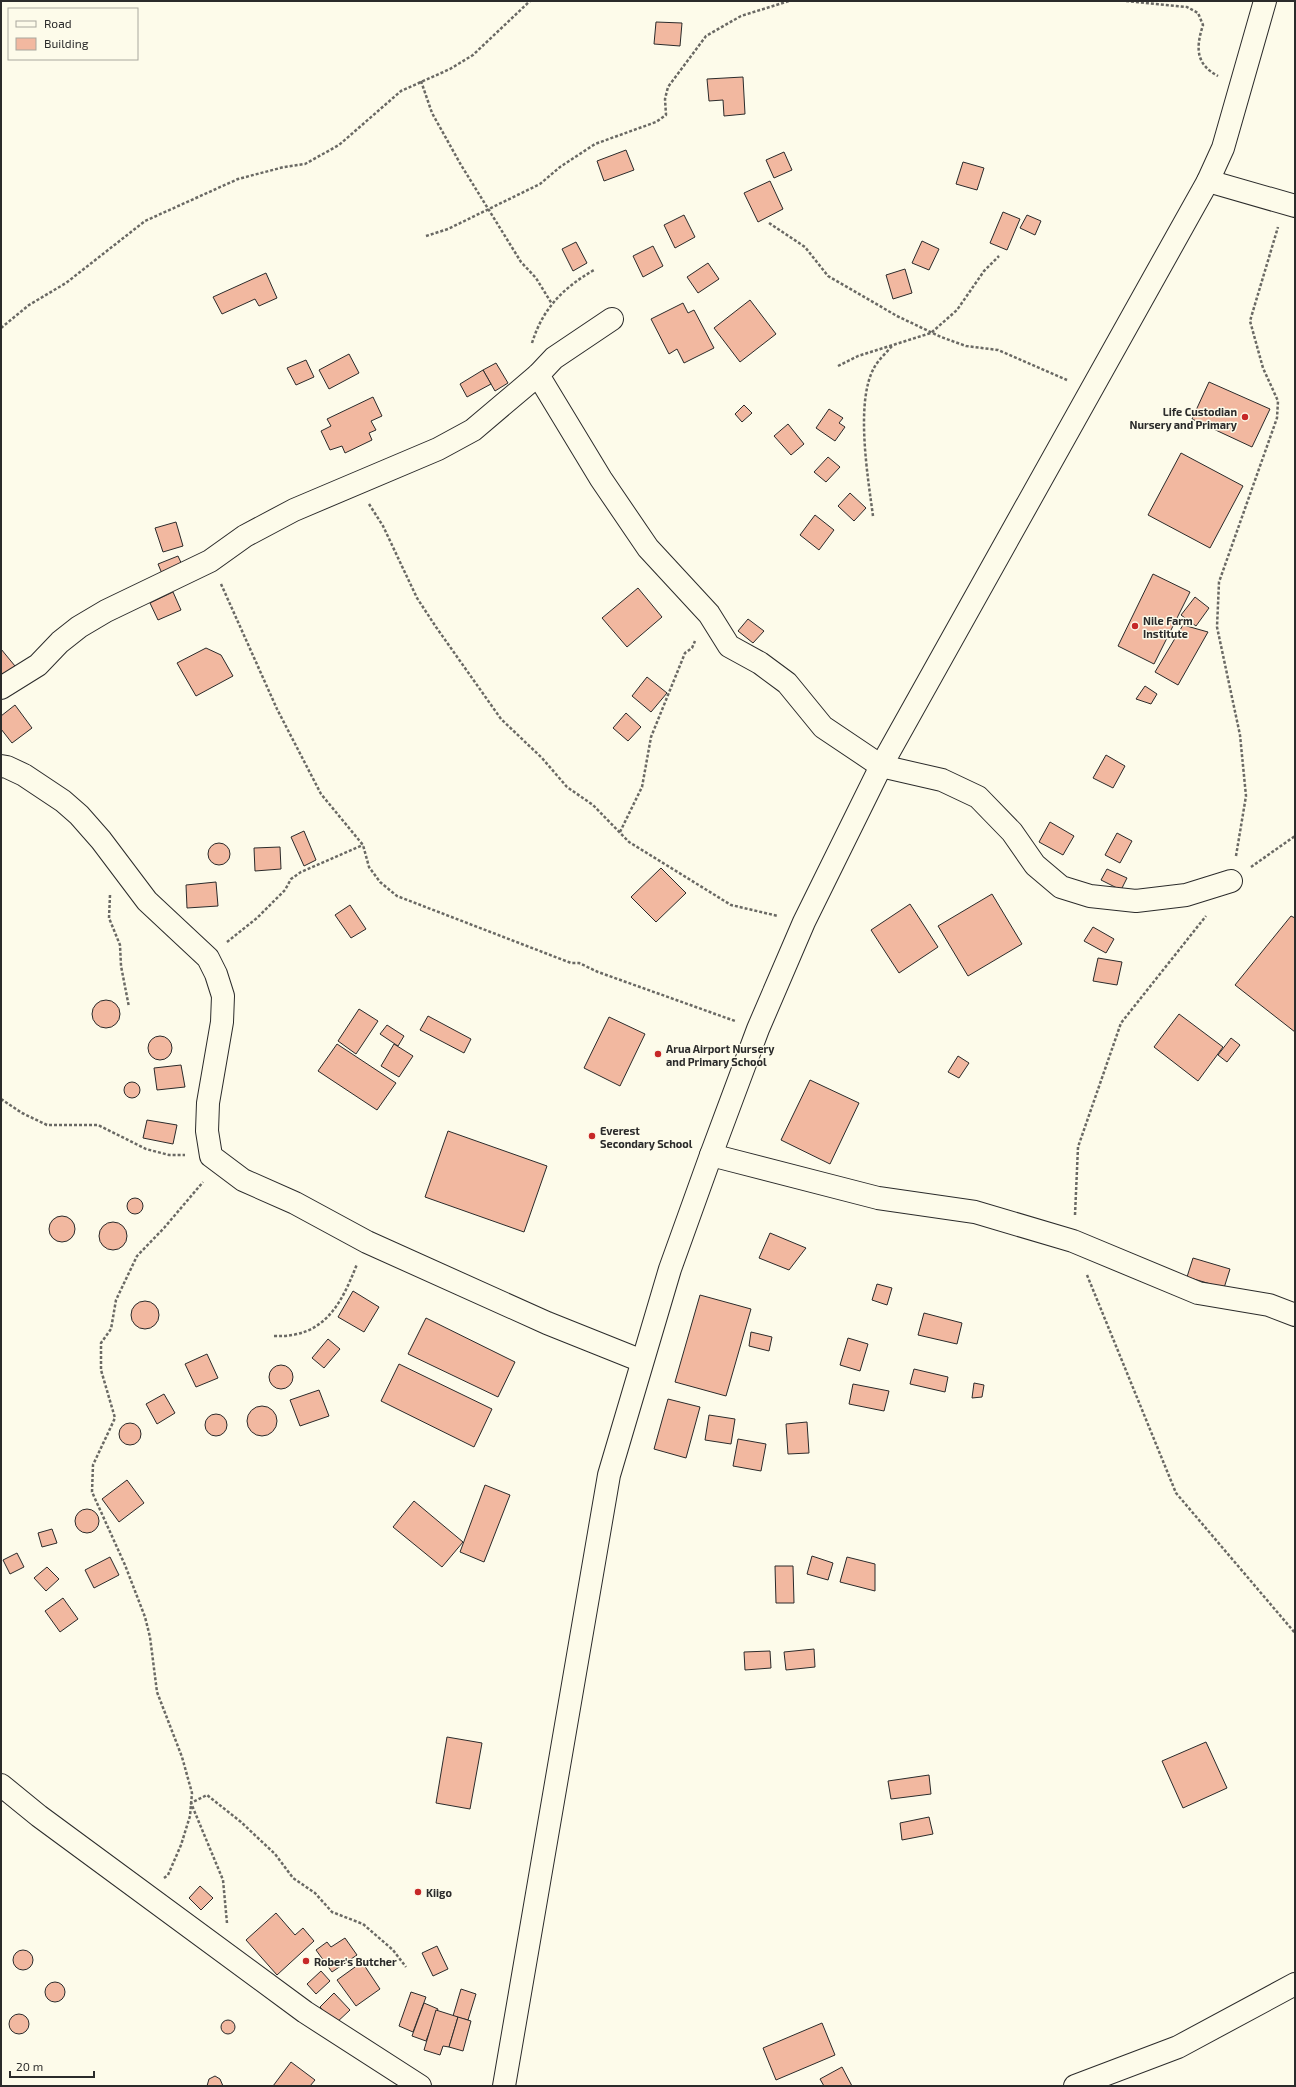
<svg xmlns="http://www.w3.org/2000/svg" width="1296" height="2087" font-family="'Exo 2',sans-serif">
  <rect width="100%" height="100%" fill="#fdfbea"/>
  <g fill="#f2b8a0" stroke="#2b2b2b">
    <path d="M656 22 682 23 680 46 654 44Z"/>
    <path d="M743 77 745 114 724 116 723 100 709 101 707 79Z"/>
    <path d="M626 150 634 170 604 181 597 161Z"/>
    <path d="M784 152 792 170 774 178 766 160Z"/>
    <path d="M963 162 984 168 977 190 956 184Z"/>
    <path d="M770 181 783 209 758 222 744 193Z"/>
    <path d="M1003 212 1020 219 1007 250 990 243Z"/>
    <path d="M684 215 695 237 675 248 664 225Z"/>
    <path d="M1027 215 1041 221 1035 235 1020 228Z"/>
    <path d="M922 241 939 249 929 270 912 263Z"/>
    <path d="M576 242 587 263 573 271 562 249Z"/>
    <path d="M653 246 663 266 643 277 633 256Z"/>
    <path d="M708 263 719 279 698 293 687 277Z"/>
    <path d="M905 269 912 293 893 299 886 275Z"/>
    <path d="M266 273 277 298 259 306 255 299 222 314 213 297Z"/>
    <path d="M750 300 776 334 740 362 714 328Z"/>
    <path d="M683 303 688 313 694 310 714 348 684 363 677 349 669 354 651 319Z"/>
    <path d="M349 354 359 373 329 389 319 370Z"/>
    <path d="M306 360 314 377 296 385 287 368Z"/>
    <path d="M496 363 508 383 495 391 483 370Z"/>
    <path d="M483 370 491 384 467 397 460 384Z"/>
    <path d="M1209 382 1270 409 1252 447 1192 419Z"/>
    <path d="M373 397 382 416 371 421 376 430 369 433 372 440 345 453 342 446 330 450 321 431 331 426 327 419Z"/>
    <path d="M744 405 752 413 742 422 735 414Z"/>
    <path d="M829 409 843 418 839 423 845 427 835 441 816 428Z"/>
    <path d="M788 424 804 444 791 455 774 436Z"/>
    <path d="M1181 453 1243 486 1210 548 1148 515Z"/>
    <path d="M828 457 840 467 826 482 814 472Z"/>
    <path d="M850 493 866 508 854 521 838 506Z"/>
    <path d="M815 515 834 530 819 550 800 535Z"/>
    <path d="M176 522 183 546 163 552 155 528Z"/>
    <path d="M178 556 183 567 163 576 158 564Z"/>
    <path d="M1153 574 1190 592 1154 664 1118 646Z"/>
    <path d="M638 588 662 617 627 647 602 618Z"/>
    <path d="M173 592 181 610 158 620 150 603Z"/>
    <path d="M1195 597 1209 608 1196 626 1181 615Z"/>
    <path d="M748 619 764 631 753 643 738 631Z"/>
    <path d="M1183 625 1208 632 1178 685 1155 672Z"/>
    <path d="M206 648 221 655 233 676 196 696 177 663Z"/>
    <path d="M1 649 15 666 1 678Z"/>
    <path d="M647 677 667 693 651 712 632 696Z"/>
    <path d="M1145 686 1157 694 1151 704 1136 699Z"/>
    <path d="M15 705 32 728 12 743 1 729V716Z"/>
    <path d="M626 713 641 727 628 741 613 728Z"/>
    <path d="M1106 755 1125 766 1113 788 1093 778Z"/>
    <path d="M1050 822 1074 836 1063 855 1039 842Z"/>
    <path d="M304 831 316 860 304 866 291 837Z"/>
    <path d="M1117 833 1132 841 1120 863 1105 855Z"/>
    <circle cx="219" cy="854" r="11"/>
    <path d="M280 847 281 869 255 871 254 848Z"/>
    <path d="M661 868 686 893 656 922 631 897Z"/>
    <path d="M1107 869 1127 878 1121 890 1101 880Z"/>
    <path d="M216 882 218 906 187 908 186 885Z"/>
    <path d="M992 894 1022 944 968 976 938 926Z"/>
    <path d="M910 904 938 947 899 973 871 930Z"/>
    <path d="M350 905 366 929 351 938 335 915Z"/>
    <path d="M1291 916 1295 918V1032L1235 985Z"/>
    <path d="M1093 927 1114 939 1106 953 1084 941Z"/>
    <path d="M1098 958 1122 962 1117 985 1093 981Z"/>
    <circle cx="106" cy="1014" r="14"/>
    <path d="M359 1009 378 1021 356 1054 338 1041Z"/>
    <path d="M1179 1014 1223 1047 1198 1081 1154 1047Z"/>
    <path d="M428 1016 471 1039 464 1053 420 1030Z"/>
    <path d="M609 1017 645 1034 620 1086 584 1068Z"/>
    <path d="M387 1025 404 1036 398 1046 380 1034Z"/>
    <circle cx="160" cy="1048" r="12"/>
    <path d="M1231 1038 1240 1045 1227 1062 1218 1055Z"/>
    <path d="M337 1044 396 1083 377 1110 318 1071Z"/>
    <path d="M394 1044 413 1056 399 1077 381 1066Z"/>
    <path d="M958 1056 969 1063 959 1078 948 1072Z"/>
    <path d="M181 1065 185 1087 157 1090 154 1068Z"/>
    <path d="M810 1080 859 1103 830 1164 781 1140Z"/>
    <circle cx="132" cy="1090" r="8"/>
    <path d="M147 1120 177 1125 173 1144 143 1138Z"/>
    <path d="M448 1131 547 1166 524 1232 425 1197Z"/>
    <circle cx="135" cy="1206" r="8"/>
    <circle cx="62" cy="1229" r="13"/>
    <circle cx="113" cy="1236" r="14"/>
    <path d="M770 1233 806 1248 789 1270 759 1258Z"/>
    <path d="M1193 1258 1230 1269 1224 1288 1187 1277Z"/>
    <path d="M877 1284 892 1288 887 1305 872 1300Z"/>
    <path d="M353 1291 379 1307 364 1332 338 1317Z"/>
    <path d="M700 1295 751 1309 726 1396 675 1382Z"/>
    <circle cx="145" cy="1315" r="14"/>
    <path d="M924 1313 962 1323 957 1344 918 1335Z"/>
    <path d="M426 1318 515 1362 498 1397 408 1354Z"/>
    <path d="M751 1332 772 1337 769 1351 749 1346Z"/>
    <path d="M848 1338 868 1344 860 1371 840 1365Z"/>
    <path d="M328 1339 340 1349 324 1368 312 1358Z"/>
    <path d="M207 1354 218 1378 196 1387 185 1364Z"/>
    <path d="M399 1364 492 1409 474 1447 381 1401Z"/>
    <circle cx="281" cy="1377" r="12"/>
    <path d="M914 1369 948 1377 945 1392 910 1384Z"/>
    <path d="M974 1383 984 1385 982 1397 972 1398Z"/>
    <path d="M853 1384 889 1391 884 1411 849 1404Z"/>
    <path d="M319 1390 329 1416 300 1426 290 1400Z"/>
    <path d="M164 1394 175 1413 157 1424 146 1404Z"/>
    <path d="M668 1399 700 1407 686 1458 654 1449Z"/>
    <circle cx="262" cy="1421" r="15"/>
    <circle cx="216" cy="1425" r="11"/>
    <path d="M709 1415 735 1419 731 1444 705 1440Z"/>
    <path d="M807 1422 809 1453 788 1454 786 1424Z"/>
    <circle cx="130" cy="1434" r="11"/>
    <path d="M738 1439 766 1444 761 1471 733 1466Z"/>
    <path d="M127 1480 144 1503 119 1522 102 1499Z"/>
    <path d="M485 1485 510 1495 484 1562 460 1552Z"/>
    <path d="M414 1501 463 1542 442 1567 393 1527Z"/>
    <circle cx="87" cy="1521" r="12"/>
    <path d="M52 1529 57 1543 42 1547 38 1533Z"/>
    <path d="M17 1553 24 1567 10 1574 3 1560Z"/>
    <path d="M812 1556 833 1563 828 1580 807 1574Z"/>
    <path d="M110 1557 119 1575 94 1588 85 1570Z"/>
    <path d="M847 1557 875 1564V1591L840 1582Z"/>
    <path d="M775 1566H793L794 1603H776Z"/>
    <path d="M47 1567 59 1579 46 1591 34 1578Z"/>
    <path d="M63 1598 78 1619 60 1632 45 1611Z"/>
    <path d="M814 1649 815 1667 786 1670 784 1652Z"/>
    <path d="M770 1651 771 1668 745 1670 744 1652Z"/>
    <path d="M447 1737 482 1743 470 1809 436 1803Z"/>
    <path d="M1206 1742 1227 1788 1183 1808 1162 1761Z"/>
    <path d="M929 1775 931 1794 891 1799 888 1781Z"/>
    <path d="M929 1817 933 1834 902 1840 900 1823Z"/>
    <path d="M200 1886 213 1898 201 1910 189 1898Z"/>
    <path d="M276 1913 295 1935 303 1928 314 1941 277 1975 246 1940Z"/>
    <path d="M345 1938 357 1955 332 1972 316 1950 327 1942 331 1947Z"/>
    <path d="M437 1946 448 1969 433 1976 422 1953Z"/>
    <circle cx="23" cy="1960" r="10"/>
    <path d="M362 1962 380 1989 356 2006 337 1980Z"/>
    <path d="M321 1971 330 1981 316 1994 307 1984Z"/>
    <circle cx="55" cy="1992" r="10"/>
    <path d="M461 1989 476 1994 468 2020 453 2016Z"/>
    <path d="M411 1992 426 1997 413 2032 399 2026Z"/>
    <path d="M334 1993 350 2010 335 2024 320 2007Z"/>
    <path d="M424 2003 438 2009 426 2041 412 2036Z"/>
    <path d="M436 2010 458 2017 449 2047 443 2046 440 2055 424 2050Z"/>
    <circle cx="19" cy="2024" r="10"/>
    <path d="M458 2017 471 2021 463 2051 449 2047Z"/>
    <circle cx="228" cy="2027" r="7"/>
    <path d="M822 2023 835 2055 776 2080 763 2048Z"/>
    <path d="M291 2062 315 2080 310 2086H273Z"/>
    <path d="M842 2067 852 2086H824L820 2079Z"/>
    <path d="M215 2076 220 2079 223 2086H207L209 2079Z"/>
  </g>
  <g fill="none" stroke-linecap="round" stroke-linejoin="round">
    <g stroke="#2b2b2b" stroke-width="24">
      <g id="street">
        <path d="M1208 181 1295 206"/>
        <path d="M538 375 601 479 648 548 709 614 729 646 760 663 787 683 823 727 881 766 942 780 978 797 1012 832 1035 865 1061 887 1090 896 1136 901 1186 895 1231 881"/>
        <path d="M1 688 38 665 60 642 79 627 106 611 210 561 245 536 294 510 438 449 473 430 538 375 554 358 612 319"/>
        <path d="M1 766 7 767 24 775 63 801 79 815 101 840 147 901 208 958 216 974 223 996 222 1022 208 1103 207 1131 211 1156 243 1180 295 1203 367 1242 547 1323 642 1361"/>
        <path d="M711 1155 878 1198 975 1212 1073 1241 1198 1293 1269 1305 1295 1315"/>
        <path d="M1 1785 39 1816 305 2012 420 2086"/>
        <path d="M1075 2086 1178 2047 1295 1984"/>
      </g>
    </g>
    <g stroke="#2b2b2b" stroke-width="24">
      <path id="primary" d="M504 2086 609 1475 670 1269 711 1155 758 1029 804 922 881 766 1208 181 1223 148 1265 1"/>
    </g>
    <g stroke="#6a6964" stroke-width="2.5" stroke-dasharray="3 2" stroke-linecap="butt">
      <path d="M1126 1 1187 7 1198 13 1203 25C1196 47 1195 64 1218 76"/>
      <path d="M421 81 432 113 461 165 521 262 536 278 552 304"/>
      <path d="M769 223 805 247 828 276 897 316 941 337 966 346 998 350 1067 380"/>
      <path d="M426 236 448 229 540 184 560 167 595 144 656 122 666 115 665 99 668 87 706 36 741 16 789 1"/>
      <path d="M1 328 29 305 66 283 145 221 238 179 284 167 305 164 339 145 401 91 450 69 473 55 530 1"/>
      <path d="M532 343C543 308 563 288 594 270"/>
      <path d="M838 366 858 356 931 333 957 310 984 271 999 256"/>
      <path d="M369 504 383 526 417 598 436 627 501 719 542 758 567 787 593 805 629 842 731 905 778 916"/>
      <path d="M873 516C868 478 855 402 874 368 878 360 887 352 893 345"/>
      <path d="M221 584 277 709 321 794 363 845 369 867 380 882 397 896 571 963H579L598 972 735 1021"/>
      <path d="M620 832 642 787 651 737 685 653 692 648 695 641"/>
      <path d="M1236 856 1246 796 1240 735 1217 627 1219 582 1277 418 1278 401 1263 368 1250 321 1278 227"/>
      <path d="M1251 867 1295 836"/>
      <path d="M110 895 109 918 120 945 121 966 129 1007"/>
      <path d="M227 942 257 918 285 890 291 879 301 872 363 845"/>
      <path d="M1 1099 22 1113 47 1125H98L146 1149 169 1155H185"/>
      <path d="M1075 1215 1078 1147 1121 1023 1206 916"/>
      <path d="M1087 1275 1176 1493 1295 1633"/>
      <path d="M274 1336C324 1338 341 1305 357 1264"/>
      <path d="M164 1878 168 1875 181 1845 190 1816 192 1793 182 1757 157 1692 150 1637 145 1617 125 1565 92 1492 93 1465 115 1418 101 1370V1343L111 1329 116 1300 137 1256 164 1228 203 1182"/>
      <path d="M227 1923 223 1880 191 1803 207 1795 241 1822 275 1854 293 1878 315 1893 332 1912 363 1924 393 1950 406 1967"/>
    </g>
    <use href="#street" stroke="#fdfbea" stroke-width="22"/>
    <use href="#primary" stroke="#fdfbea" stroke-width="22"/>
  </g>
  <g fill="#c62828" stroke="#fdfbea" stroke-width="1.5">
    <circle cx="1245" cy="417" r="4"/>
    <circle cx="1135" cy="626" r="4"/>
    <circle cx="658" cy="1054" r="4"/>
    <circle cx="592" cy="1136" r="4"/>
    <circle cx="418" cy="1892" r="4"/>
    <circle cx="306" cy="1961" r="4"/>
  </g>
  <g text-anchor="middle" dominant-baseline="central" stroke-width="3" stroke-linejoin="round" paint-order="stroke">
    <g font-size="11" font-weight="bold" fill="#2b2b2b" stroke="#fdfbea" text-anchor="start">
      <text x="1237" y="411" text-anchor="end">Life Custodian<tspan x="1237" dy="13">Nursery and Primary</tspan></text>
      <text x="1143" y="620">Nile Farm<tspan x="1143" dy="13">Institute</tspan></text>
      <text x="666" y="1048">Arua Airport Nursery<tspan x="666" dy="13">and Primary School</tspan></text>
      <text x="600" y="1130">Everest<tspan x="600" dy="13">Secondary School</tspan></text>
      <text x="426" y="1892">Kiigo</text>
      <text x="314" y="1961">Rober's Butcher</text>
    </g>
  </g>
  <rect width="1296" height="2087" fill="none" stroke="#2b2b2b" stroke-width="4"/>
  <rect x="8" y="8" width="130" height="52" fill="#fdfbea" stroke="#a9a89e"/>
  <rect x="16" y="21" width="20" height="6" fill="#fdfbea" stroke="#a9a89e"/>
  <text x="44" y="28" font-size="12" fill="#2b2b2b">Road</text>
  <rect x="16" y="38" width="20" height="12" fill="#f2b8a0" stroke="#a9a89e"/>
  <text x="44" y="48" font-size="12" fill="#2b2b2b">Building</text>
  <path d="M10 2071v6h84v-6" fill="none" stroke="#2b2b2b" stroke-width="2"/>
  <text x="16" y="2071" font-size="12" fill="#2b2b2b" stroke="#fdfbea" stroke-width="3" paint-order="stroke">20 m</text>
</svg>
